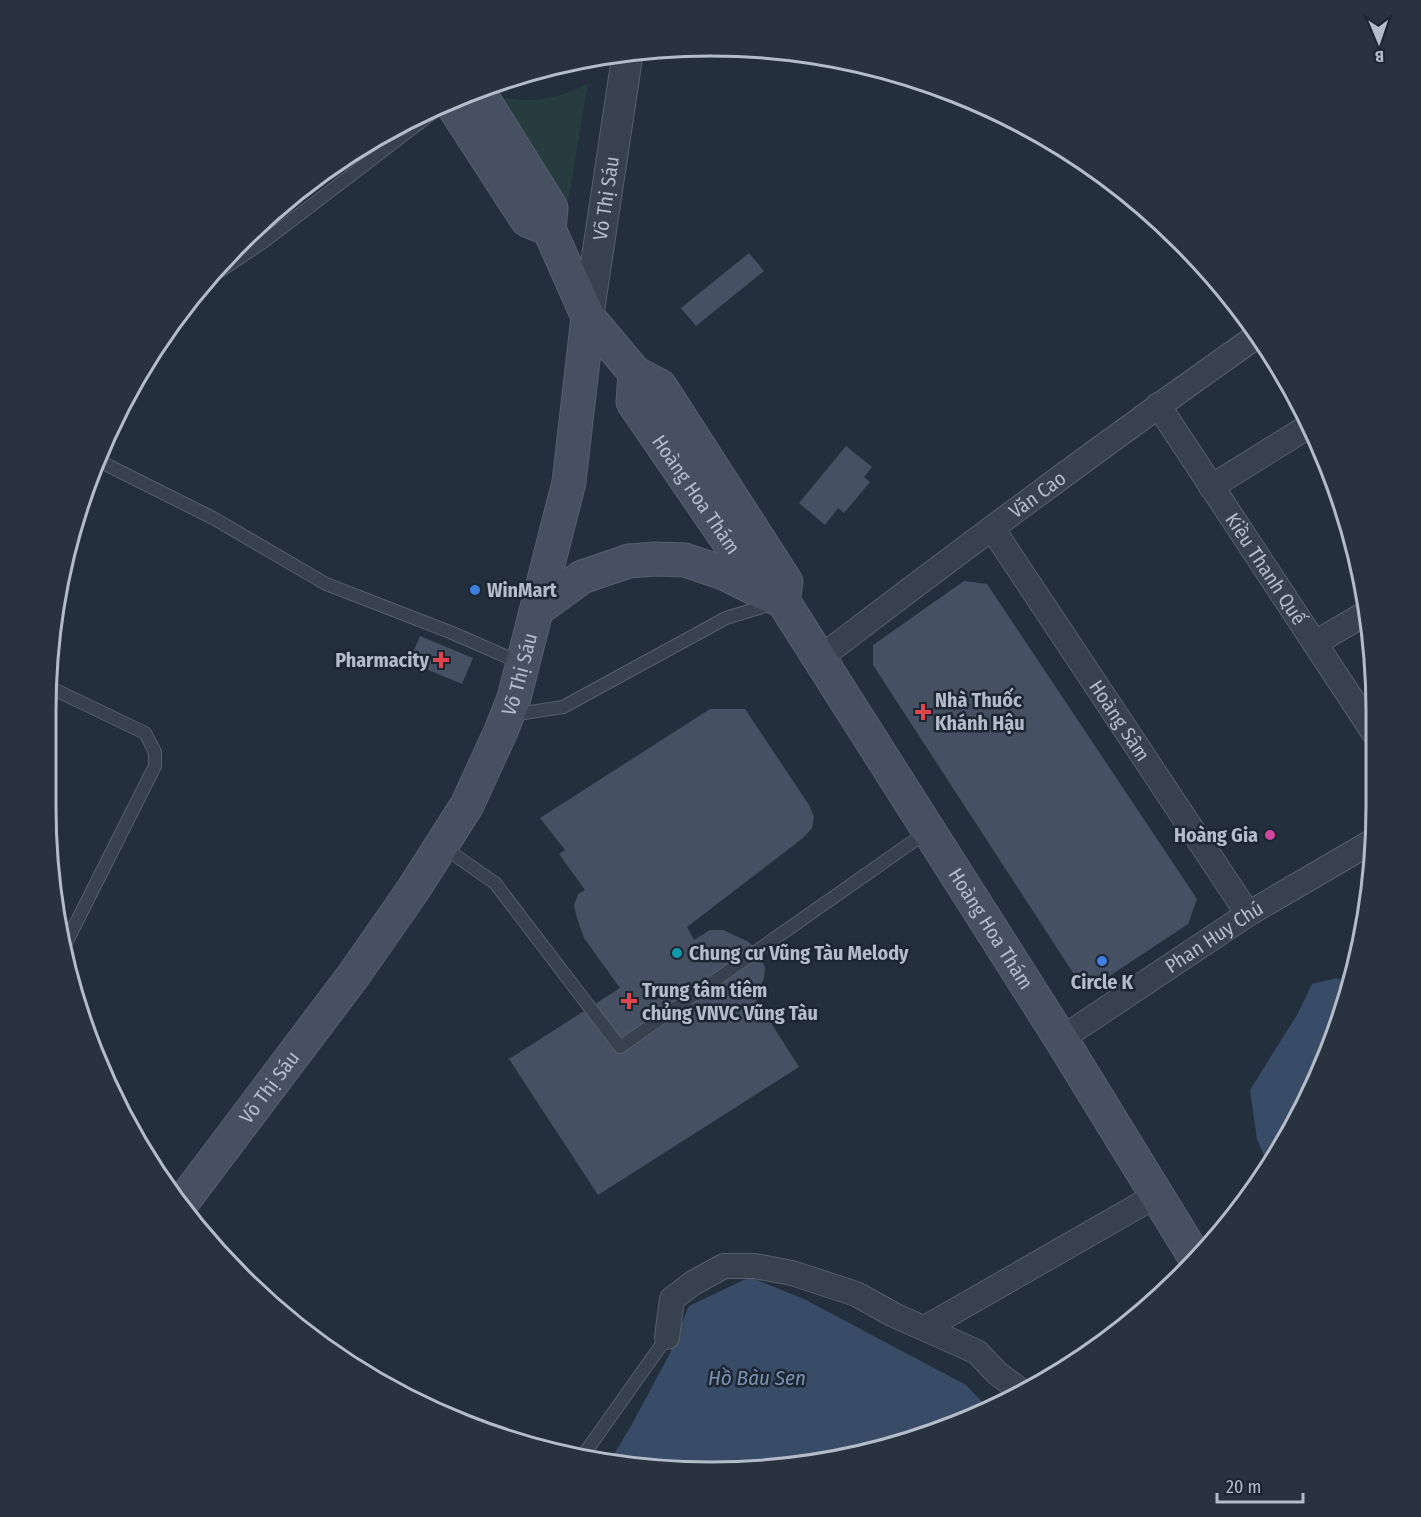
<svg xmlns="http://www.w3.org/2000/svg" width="1421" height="1517" font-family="'Fira Sans Condensed',sans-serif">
  <rect width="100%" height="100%" fill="#242f3e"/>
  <path fill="#263c3f" d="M588 83 564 226 479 93C494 96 510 100 525 100 548 100 569 94 588 83Z"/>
  <g fill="#394c67">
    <path d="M1337 978 1349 983 1325 1061 1269 1167 1257 1139 1250 1090 1297 1015 1312 984Z"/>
    <path d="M750 1277 804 1299 966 1385 988 1408 925 1437 798 1466 667 1471 610 1461 631 1426 670 1353 689 1306Z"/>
  </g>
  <g fill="#455162">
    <path d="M749 253 764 271 696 326 681 308Z"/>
    <path d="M846 446 872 467 864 477 870 482 844 513 838 508 825 525 799 503Z"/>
    <path d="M964 581 987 584 1197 899 1188 924 1093 987 1079 982 873 665V645Z"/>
    <path d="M420 636 473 658 462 684 409 662Z"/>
    <path d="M710 709H745L809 805 814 817 812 828 803 838 687 927 694 940 710 930H723L747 941 756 948 765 967 764 978 755 998 799 1067 598 1195 509 1059 620 988 584 938 577 918 574 906 578 894 585 890 559 854 565 850 540 818Z"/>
  </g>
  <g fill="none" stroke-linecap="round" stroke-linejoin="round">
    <g stroke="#565f6c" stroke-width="14">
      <g id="service">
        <path d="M205 281 266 240 444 104"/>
        <path d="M97 460 213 518 326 584 450 632 521 663"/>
        <path d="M47 686 145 733 155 752V766L65 945 62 949"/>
        <path d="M511 715 563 707 726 618 772 604"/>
        <path d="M443 847 495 883 620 1047 928 831"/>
        <path d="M582 1457 667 1337"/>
      </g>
    </g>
    <g stroke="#565f6c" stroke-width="26">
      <g id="minor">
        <path id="s1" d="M1158 405 1374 733"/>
        <path d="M1211 487 1309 426"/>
        <path id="s2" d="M992 528 1248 914"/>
        <path d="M1315 643 1368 612"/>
        <path id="s3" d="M820 658C964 548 1109 440 1257 336"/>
        <path id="s4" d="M1061 1039 1248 914 1373 841"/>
        <path d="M925 1328 1157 1195"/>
        <path d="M667 1337 672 1299 693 1283 724 1266H755L792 1273 856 1294 894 1315 977 1352 997 1373 1022 1392"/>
      </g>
    </g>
    <g stroke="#565f6c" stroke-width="32">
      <g id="tertiary">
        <path id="s5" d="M588 317 628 51"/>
      </g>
    </g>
    <g stroke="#565f6c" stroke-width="35">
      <g id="secondary">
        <path d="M477 89 551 208 549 229 588 317 635 373 660 386 786 582 783 601"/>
        <path d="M450 101 527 220 549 229"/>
        <path id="s6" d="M635 373 633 402 761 589"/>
        <path id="s7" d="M537 610 582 577 629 561 656 559 685 560 726 574 764 593 783 601 1061 1039 1196 1259"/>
        <path id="s8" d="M179 1207 353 976 413 890 467 805 501 731 514 698 569 482 588 317"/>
      </g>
    </g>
    <use href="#service" stroke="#38414e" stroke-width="12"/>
    <use href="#minor" stroke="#38414e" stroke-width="24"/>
    <use href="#tertiary" stroke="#38414e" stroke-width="30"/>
    <use href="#secondary" stroke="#465061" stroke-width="33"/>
  </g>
  <g fill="#3f7fe0" stroke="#1d2633" stroke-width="2">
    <circle cx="475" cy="590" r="6"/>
    <circle cx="1102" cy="961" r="6"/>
  </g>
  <g fill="#e0444e" stroke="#1d2633" stroke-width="2">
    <path d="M438 651h6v6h6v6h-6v6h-6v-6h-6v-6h6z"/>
    <path d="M920 703h6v6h6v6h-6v6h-6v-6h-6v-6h6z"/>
    <path d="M626 992h6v6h6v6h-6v6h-6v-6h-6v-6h6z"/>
  </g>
  <circle fill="#d1479c" stroke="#1d2633" stroke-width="2" cx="1270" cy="835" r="6"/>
  <circle fill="#0f9aa8" stroke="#1d2633" stroke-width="2" cx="677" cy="953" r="6"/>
  <g text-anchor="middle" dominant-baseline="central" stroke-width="5" stroke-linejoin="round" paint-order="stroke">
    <g font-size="20" fill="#b4bcc9" stroke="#1d2633">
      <text stroke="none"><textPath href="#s5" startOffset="120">Võ Thị Sáu</textPath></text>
      <text stroke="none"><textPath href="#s6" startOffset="141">Hoàng Hoa Thám</textPath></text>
      <text stroke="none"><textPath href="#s3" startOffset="272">Văn Cao</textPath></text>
      <text stroke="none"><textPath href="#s1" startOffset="196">Kiều Thanh Quế</textPath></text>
      <text stroke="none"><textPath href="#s8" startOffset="636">Võ Thị Sáu</textPath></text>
      <text stroke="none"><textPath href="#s2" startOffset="231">Hoàng Sâm</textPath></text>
      <text stroke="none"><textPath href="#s7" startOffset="656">Hoàng Hoa Thám</textPath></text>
      <text stroke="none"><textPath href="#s4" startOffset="184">Phan Huy Chú</textPath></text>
      <text stroke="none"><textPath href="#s8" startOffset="150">Võ Thị Sáu</textPath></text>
    </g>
    <g font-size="20" font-weight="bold" fill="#b4bcc9" stroke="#1d2633" text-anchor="start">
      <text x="487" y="590">WinMart</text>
      <text x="429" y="660" text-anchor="end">Pharmacity</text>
      <text x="935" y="700">Nhà Thuốc<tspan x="935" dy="23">Khánh Hậu</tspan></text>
      <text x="1258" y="835" text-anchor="end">Hoàng Gia</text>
      <text x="689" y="953">Chung cư Vũng Tàu Melody</text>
      <text x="1102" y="982" text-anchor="middle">Circle K</text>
      <text x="642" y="990">Trung tâm tiêm<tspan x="642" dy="23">chủng VNVC Vũng Tàu</tspan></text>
    </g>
    <g font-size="21" font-style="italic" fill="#7c92b1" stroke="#1d2633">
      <text x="757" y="1378">Hồ Bàu Sen</text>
    </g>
  </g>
  <path d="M0 0H1421V1517H0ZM711 56H711A655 655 0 0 1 1366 711V807A655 655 0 0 1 711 1462H711A655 655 0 0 1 56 807V711A655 655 0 0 1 711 56Z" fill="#29323f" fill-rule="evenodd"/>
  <path fill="none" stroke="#b4bcc9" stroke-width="3" d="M711 56H711A655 655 0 0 1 1366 711V807A655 655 0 0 1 711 1462H711A655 655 0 0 1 56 807V711A655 655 0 0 1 711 56Z"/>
  <g transform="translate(1379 42) rotate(178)" stroke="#1d2633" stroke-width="4.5" paint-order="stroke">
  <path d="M0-4.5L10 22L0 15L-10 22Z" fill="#b4bcc9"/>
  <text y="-9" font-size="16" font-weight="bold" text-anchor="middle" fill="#b4bcc9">B</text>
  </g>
  <path d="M1217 1493v9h86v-9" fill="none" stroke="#b4bcc9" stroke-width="3"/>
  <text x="1226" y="1493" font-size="18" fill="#b4bcc9" stroke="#1d2633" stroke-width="4.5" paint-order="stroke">20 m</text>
</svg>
